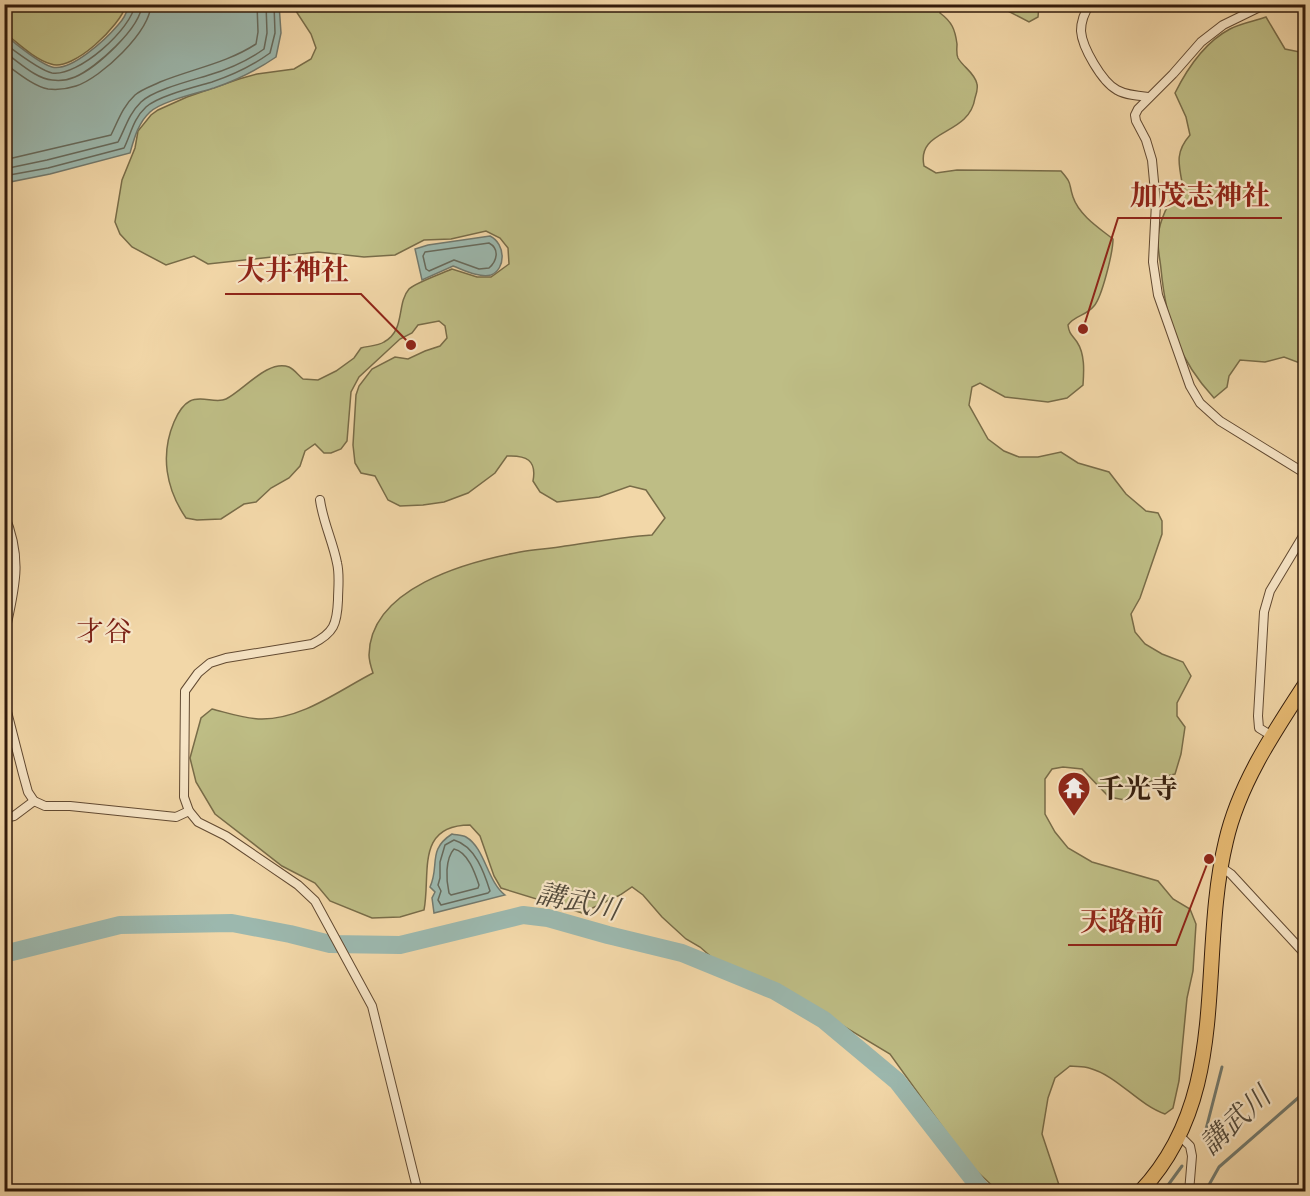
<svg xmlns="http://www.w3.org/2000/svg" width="1310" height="1196" font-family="'EB Garamond','Noto Serif JP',serif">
  <rect width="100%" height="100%" fill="#f2d7a8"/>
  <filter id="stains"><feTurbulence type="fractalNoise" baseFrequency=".00333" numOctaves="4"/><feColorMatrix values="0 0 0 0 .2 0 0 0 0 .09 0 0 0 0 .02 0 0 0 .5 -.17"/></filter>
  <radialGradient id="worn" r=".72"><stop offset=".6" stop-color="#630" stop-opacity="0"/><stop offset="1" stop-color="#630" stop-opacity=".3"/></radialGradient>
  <g fill="#bebd85" stroke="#786c48" stroke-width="1.5">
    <path d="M4 5 5 4 126 5C121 25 73 72 51 64 34 59 18 43 5 33Z"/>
    <path d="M292 5H940V13C952 22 955 29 957 44 957 48 956 54 958 58 963 67 975 73 977 84 978 88 976 95 975 98 969 137 916 128 924 166L936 173 957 170 1061 171C1073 185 1068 182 1073 197 1079 215 1099 228 1113 239 1113 252 1102 297 1094 306 1086 316 1075 315 1068 325 1069 334 1072 335 1077 342 1085 354 1084 371 1083 385L1067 398 1048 402 1005 397 980 383 972 387 969 405 988 439 1004 451 1019 457H1038L1061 452 1078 463 1109 472 1126 494 1146 511 1158 513 1162 521V534L1140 598 1131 614 1135 632 1145 644 1162 654 1183 662 1191 676 1177 703V716L1185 727 1181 754 1175 774C1152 779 1142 784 1125 800L1109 797 1082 769 1063 767 1052 769 1045 779V814L1055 832 1068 848 1092 862 1158 881 1173 899 1190 909 1196 924 1193 971 1187 998 1179 1081 1173 1108 1165 1114C1137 1104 1118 1076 1089 1068 1083 1066 1076 1067 1070 1066L1055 1078 1048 1098 1042 1134 1061 1191H998L970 1165 890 1054 765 979 716 961 700 947 686 939 662 917 643 895 632 887 620 895 582 913 501 888 494 876 480 836 470 825C415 825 431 874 424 910L400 917 372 918 330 901 315 883 282 866 215 814 196 782 190 758 201 718 212 709C228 713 245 719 262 719 302 719 338 691 373 673 371 667 369 661 369 655 370 588 466 562 520 552 535 549 550 549 565 546 594 542 622 537 652 535L665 518 646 490 630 486 599 497 557 502 540 492 533 481C537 460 526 455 507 456L495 473 468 493 444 502 423 505 400 506 388 500 375 476 361 473 355 463 353 445 356 395 359 386 372 369 395 357 408 359 425 351 440 346 447 338 445 326 439 321 418 325 412 333 400 339 359 377 351 392 347 441 341 449 331 453H324L315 444 305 451 300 466 289 478 271 488 256 502 244 504 221 519 197 520 186 518C166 489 160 455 174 422 177 415 182 405 190 401 201 395 216 404 226 399 244 390 268 359 289 367 294 369 299 376 303 379L318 380 336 371 354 358 361 348C368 346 378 346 384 342 406 330 396 304 409 289 415 283 443 273 452 269L477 277H491L509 264 508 248 500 238 486 231 451 239 424 240 395 255 364 257 318 252 208 264 194 256 166 265 132 247 120 234 115 222 122 180 135 148 138 131 151 115 158 110 187 97 239 79 257 74 294 69 311 59 316 48 311 34Z"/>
    <path d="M1000 5H1039L1038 17 1029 22 1008 11Z"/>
    <path d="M1266 17 1285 49 1305 53V365L1284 357 1265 362 1240 360 1229 376 1227 387 1214 398C1178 359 1166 321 1161 269 1160 259 1157 246 1158 236 1160 217 1171 198 1182 182 1178 162 1176 151 1190 135L1186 117 1175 93C1187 69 1205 42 1230 29 1241 23 1255 21 1266 17Z"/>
  </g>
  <g fill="#9cb8ae" stroke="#72796d" stroke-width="1.5">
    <path d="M279 4 281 33 276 57C257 70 237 80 214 88 198 93 162 101 150 112 138 123 134 139 130 153L50 174 5 183V35C16 44 38 63 52 67 71 72 106 39 118 25 124 19 127 12 129 5Z"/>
    <path d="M490 236C506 244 506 269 491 275 479 278 464 270 453 266L422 280 415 249 428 245Z"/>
    <path d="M452 834C456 835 462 835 466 837 485 848 487 881 505 895L434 913 432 898 435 892 430 887C440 865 427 850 452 834Z"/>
  </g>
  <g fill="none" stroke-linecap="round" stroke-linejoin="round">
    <g stroke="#676a5c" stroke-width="1.5">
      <path d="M4 43C15 51 39 70 52 73 78 77 132 29 135 4"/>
      <path d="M4 52C18 61 36 79 52 80 59 81 68 80 75 77 96 68 141 28 142 4"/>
      <path d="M4 63C17 72 33 86 48 89 57 90 67 89 76 86 101 78 150 32 151 4"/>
      <path d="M4 160 111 135C118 121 123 106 135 95 142 89 152 86 160 82 192 69 227 63 256 44L258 32 257 4"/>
      <path d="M4 169 47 160 118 142C126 127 128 115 141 102 153 90 193 80 209 75 229 69 247 61 264 49L267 33 266 4"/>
      <path d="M4 176 48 168 124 148C131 134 133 119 146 107 158 96 195 87 212 82 233 75 252 66 270 53L275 33 274 4"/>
      <path d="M489 243C500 249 497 261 489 268L479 269 454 260 429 271 426 269 423 256 425 252Z"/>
      <path d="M454 840C475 846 484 872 490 891L488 893 441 905 438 900 441 891 438 885 440 878V862L445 845Z"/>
      <path d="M454 849C468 852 475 873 479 885L478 888 451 895 449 893C446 880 445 859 454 849Z"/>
    </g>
    <g stroke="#72796d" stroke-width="3">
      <path d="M1205 1133 1222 1067"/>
      <path d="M1163 1192 1182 1166"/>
      <path d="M1205 1192 1219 1167 1306 1091"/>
    </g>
    <path stroke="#9cb8ae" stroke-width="18" d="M4 954 120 925 232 923 290 934 330 944 400 945 523 915 548 918 608 935 682 953 775 991 824 1020 897 1081 980 1188 985 1192"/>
    <g stroke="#624a32" stroke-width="10">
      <g id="street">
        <path d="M1090 4C1084 13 1081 21 1081 31 1082 47 1102 82 1117 90 1126 95 1138 96 1149 97"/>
        <path d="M1266 4 1223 25 1201 42 1173 74 1138 109 1135 115 1136 121 1146 140 1152 160 1156 203 1153 262 1158 295 1190 386 1200 403 1220 421 1306 474"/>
        <path d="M320 500C323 522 333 542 337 563 340 575 338 588 338 600 337 624 334 633 312 644L226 658 210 663 198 673 185 691 184 797 189 811 198 822 226 836 298 885 315 901 372 1006 418 1192"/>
        <path d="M4 514C24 561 14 590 4 637"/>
        <path d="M4 700 23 774 28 792 34 801 45 806H70L176 817 189 811"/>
        <path d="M1272 736 1259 728 1258 716 1264 612 1270 591 1306 531"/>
        <path d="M4 818 14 816 34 801"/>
        <path d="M1221 867 1231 874 1306 955"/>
        <path d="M1180 1136 1190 1146 1192 1156 1189 1192"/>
      </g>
    </g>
    <g stroke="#321b0b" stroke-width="16">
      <path id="primary" d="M1140 1192C1233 1094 1197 960 1226 841 1239 784 1274 732 1306 683"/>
    </g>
    <use href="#street" stroke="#f7e5c6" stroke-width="8"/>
    <use href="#primary" stroke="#e9bc74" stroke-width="14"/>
  </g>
  <defs>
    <g id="temple-pin" transform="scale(1.725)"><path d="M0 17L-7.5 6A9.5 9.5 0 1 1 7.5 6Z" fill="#8f2418" stroke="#f7e5c6"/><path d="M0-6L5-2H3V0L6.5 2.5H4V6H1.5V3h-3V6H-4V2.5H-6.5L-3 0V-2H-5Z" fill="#fff"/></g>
  </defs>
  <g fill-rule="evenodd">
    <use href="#temple-pin" x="1074" y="788"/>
  </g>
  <g text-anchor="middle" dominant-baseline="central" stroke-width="4.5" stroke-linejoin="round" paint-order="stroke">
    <g font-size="27" font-weight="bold" fill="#321b0b" stroke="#f7e5c6" text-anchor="start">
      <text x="1097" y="788">千光寺</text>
    </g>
    <g font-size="28" fill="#7a1f14" stroke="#f7e5c6">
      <text x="104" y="631">才谷</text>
    </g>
    <g font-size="28" font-style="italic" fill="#524a3c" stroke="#f7e5c6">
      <text transform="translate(578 901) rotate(12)">講武川</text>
      <text transform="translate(1235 1120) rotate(-43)">講武川</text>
    </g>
  </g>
  <path fill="none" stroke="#8f2418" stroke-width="2" d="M1083 329L1118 218H1282M411 345L361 294H225M1209 859L1176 945H1068"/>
  <g fill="#8f2418" stroke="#f7e5c6" stroke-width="2">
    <circle cx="1083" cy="329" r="6"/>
    <circle cx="411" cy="345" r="6"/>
    <circle cx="1209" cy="859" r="6"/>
  </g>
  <g font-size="28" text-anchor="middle" font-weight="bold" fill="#8f2418" stroke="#f7e5c6" stroke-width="4.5" stroke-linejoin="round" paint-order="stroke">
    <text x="1200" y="205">加茂志神社</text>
    <text x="293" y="280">大井神社</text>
    <text x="1122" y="931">天路前</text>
  </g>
  <rect width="1310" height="1196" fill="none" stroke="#f2d7a8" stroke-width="24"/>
  <rect x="6" y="6" width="1298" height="1184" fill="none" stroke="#321b0b" stroke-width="3"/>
  <rect x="12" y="12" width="1286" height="1172" fill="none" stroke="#321b0b" stroke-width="1.5"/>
  <rect width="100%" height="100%" filter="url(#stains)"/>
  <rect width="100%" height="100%" fill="url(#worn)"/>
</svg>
